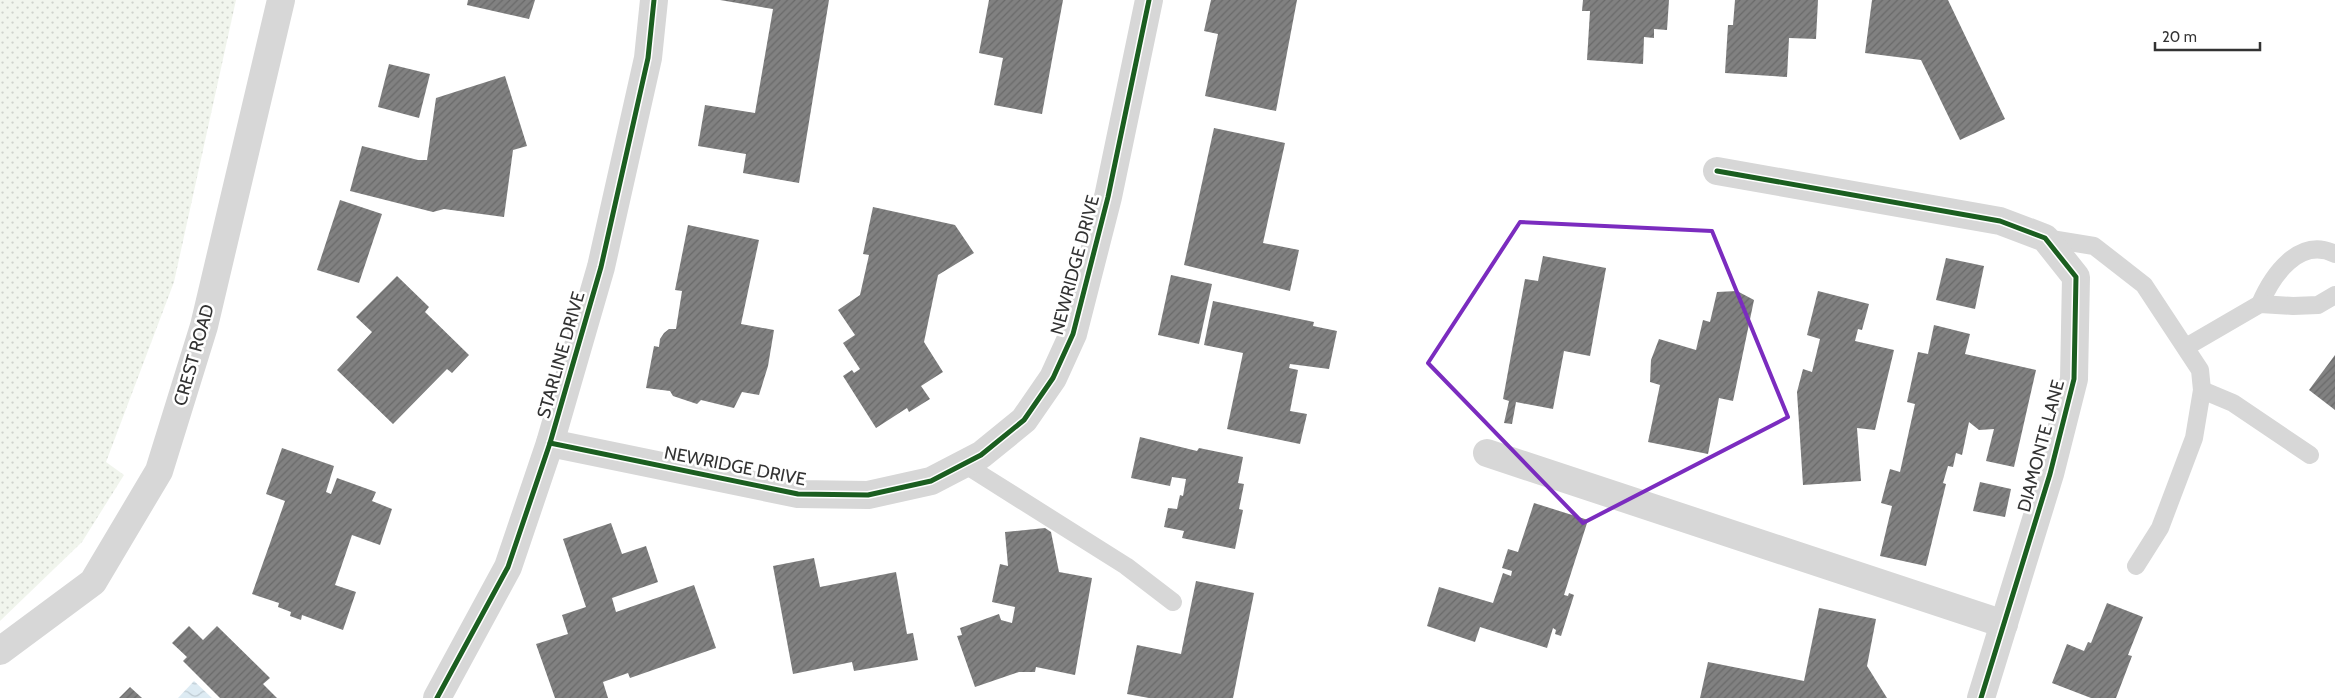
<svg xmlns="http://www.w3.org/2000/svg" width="2335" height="698" font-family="Cabin,sans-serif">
  <defs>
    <pattern id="grass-dots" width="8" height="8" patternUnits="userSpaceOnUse" patternTransform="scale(1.25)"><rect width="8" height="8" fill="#f1f5ed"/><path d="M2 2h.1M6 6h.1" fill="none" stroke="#cfd2cc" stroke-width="1.8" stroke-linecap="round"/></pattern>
    <pattern id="water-waves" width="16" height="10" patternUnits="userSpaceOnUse" patternTransform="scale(1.25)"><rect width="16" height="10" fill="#ddebf3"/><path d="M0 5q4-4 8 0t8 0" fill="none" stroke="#becad1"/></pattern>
    <pattern id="building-hatch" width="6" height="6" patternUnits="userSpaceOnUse" patternTransform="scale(1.25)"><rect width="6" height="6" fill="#818181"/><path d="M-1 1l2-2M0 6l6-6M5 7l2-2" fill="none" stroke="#6a6a6a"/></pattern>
  </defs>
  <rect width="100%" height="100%" fill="#fff"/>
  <path fill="url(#grass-dots)" d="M0 0H236L174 282 106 462 124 475 82 542 0 621Z"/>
  <path fill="url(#water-waves)" d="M194 681 212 698H178Z"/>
  <g fill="url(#building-hatch)">
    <path d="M468 0H535L529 19 467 5Z"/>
    <path d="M720 0H829L799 183 743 173 746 154 698 146 705 105 755 113 773 9Z"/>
    <path d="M989 0H1063L1042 114 994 105 1003 58 979 53Z"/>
    <path d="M1211 0H1297L1276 111 1205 96 1218 34 1204 31Z"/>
    <path d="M1583 0H1669L1667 30 1654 29V38L1644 37 1643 64 1587 60 1590 11H1582Z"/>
    <path d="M1735 0H1818L1816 39 1789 38 1787 77 1725 73 1728 25H1733Z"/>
    <path d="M1872 0H1948L2005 119 1960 140 1921 60 1865 53Z"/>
    <path d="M389 64 430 74 419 118 378 107Z"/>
    <path d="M505 76 527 146 513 150 504 217 444 209 433 212 350 191 362 146 418 160H427L436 98Z"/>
    <path d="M1214 128 1285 143 1263 243 1299 250 1290 291 1184 265Z"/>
    <path d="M340 200 382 214 359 283 317 270Z"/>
    <path d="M873 207 955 225 974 253 938 275 924 342 943 372 921 386 930 399 909 412 907 408 876 428 843 376 852 370 854 373 860 369 843 343 855 335 838 310 860 295 869 255 863 254Z"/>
    <path d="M688 225 759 240 741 324 774 330 768 366 759 395 742 392 734 408 701 400 697 404 673 396 670 391 646 388 654 346 659 347 660 339 664 333 669 329H676L682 291 675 290Z"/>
    <path d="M1543 256 1606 268 1590 356 1564 351 1553 409 1516 402 1512 424 1504 423 1509 401 1503 399 1525 279 1538 281Z"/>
    <path d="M1946 258 1984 266 1975 309 1936 300Z"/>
    <path d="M1171 275 1212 284 1199 344 1158 335Z"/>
    <path d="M397 276 429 307 425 312 469 355 452 373 447 369 393 424 337 370 372 332 356 317Z"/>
    <path d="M1737 291 1754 300 1733 401 1719 398 1708 454 1648 442 1660 385 1650 382 1651 360 1659 339 1696 350 1703 320 1710 322 1717 292Z"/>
    <path d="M1818 291 1869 304 1862 330 1858 329 1855 341 1894 350 1875 430 1857 428 1861 481 1803 485 1797 392 1803 369 1812 372 1820 339 1807 335Z"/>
    <path d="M1213 301 1314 322 1313 326 1337 331 1329 369 1290 364 1289 368 1298 370 1290 411 1307 414 1300 444 1227 429 1243 353 1204 345Z"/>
    <path d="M1934 325 1970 334 1965 354 2036 370 2014 467 1986 461 1994 429 1979 430 1969 422 1962 455 1956 453 1953 467 1948 466 1943 483 1946 484 1926 566 1880 556 1892 506 1881 503 1890 469 1900 472 1915 404 1907 402 1918 352 1928 354Z"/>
    <path d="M2335 355V410L2309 390Z"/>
    <path d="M1140 437 1197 451 1199 448 1243 457 1238 483 1244 484 1239 509 1243 510 1235 549 1182 538 1184 531 1164 527 1168 508 1177 509 1180 495 1183 496 1186 479 1172 477 1170 486 1131 478Z"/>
    <path d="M282 448 334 466 326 492 331 494 337 478 376 492 372 501 392 509 380 545 352 535 335 585 356 592 343 630 302 615 301 620 290 616 291 612 278 607 279 603 252 594 285 501 266 494Z"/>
    <path d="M1980 482 2011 489 2005 517 1973 511Z"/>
    <path d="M1534 503 1588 520 1564 595 1568 596 1569 593 1574 595 1561 636 1555 634 1556 630 1553 628 1547 648 1480 627 1475 642 1427 626 1439 587 1493 603 1503 573 1511 576 1512 571 1502 568 1508 549 1518 552Z"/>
    <path d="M611 523 622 554 646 546 658 582 612 598 616 612 694 585 716 648 630 678 628 673 603 682 608 698H555L536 644 568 634 562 615 586 607 563 539Z"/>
    <path d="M1045 528 1051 532 1059 572 1092 578 1075 675 1036 667 1035 672H1019L975 687 957 636 962 635 960 628 999 614 1001 620 1012 623 1015 607 992 602 1000 564 1008 566 1005 532Z"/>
    <path d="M814 558 820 587 896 572 907 634 913 633 918 660 854 671 852 662 793 674 773 566Z"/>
    <path d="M1196 581 1254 593 1233 698H1149L1127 694 1137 645 1181 654Z"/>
    <path d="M2107 603 2143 617 2128 655 2132 656 2116 698H2091L2052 683 2067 644 2084 651 2088 642 2091 643Z"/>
    <path d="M1819 608 1876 619 1867 666 1887 698H1700L1708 662 1804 681Z"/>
    <path d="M189 626 203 640 217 626 270 678 263 684 277 698H220L183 661 187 657 172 643Z"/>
    <path d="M130 687 142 698H119Z"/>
  </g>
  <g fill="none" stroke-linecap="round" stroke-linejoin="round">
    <g stroke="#d7d7d7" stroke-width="18">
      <path d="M2045 238 2094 246 2144 285 2200 370 2202 390 2194 438 2160 528 2136 566"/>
      <path d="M2260 304C2272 276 2299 236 2335 254"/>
      <path d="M2186 347 2260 304 2293 306 2318 305 2335 295"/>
      <path d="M2202 390 2233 403 2310 455"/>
      <path d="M964 464 1126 566 1173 602"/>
    </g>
    <g stroke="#d7d7d7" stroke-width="28">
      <path d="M1717 171 2000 221 2045 238 2076 277 2074 379 2050 474 1981 698"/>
      <path d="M550 443 798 494 868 495 931 481 981 455 1024 420 1053 378 1073 334 1108 197 1149 0"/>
      <path d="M1487 453 2004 624"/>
      <path d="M437 698 508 567 550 443 601 267 648 58 654 0"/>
    </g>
    <path stroke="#d7d7d7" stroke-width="28" d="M0 651 93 582 159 471 204 326 281 0"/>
    <g stroke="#fff" stroke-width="8">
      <g id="cycleway">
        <path d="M1717 171 2000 221 2045 238 2076 277 2074 379 2050 474 1981 698"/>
        <path d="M550 443 798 494 868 495 931 481 981 455 1024 420 1053 378 1073 334 1108 197 1149 0"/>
        <path d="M437 698 508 567 550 443 601 267 648 58 654 0"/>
      </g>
    </g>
    <use href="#cycleway" stroke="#1b5e20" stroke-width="5"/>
  </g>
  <path fill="none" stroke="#7b2cbf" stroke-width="4" stroke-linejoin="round" d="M1520 222 1712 231 1788 417 1583 523 1428 363Z"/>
  <g text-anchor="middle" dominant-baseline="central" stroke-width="5" stroke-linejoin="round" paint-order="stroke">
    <g font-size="18" fill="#333" stroke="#fff">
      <text transform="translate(1075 265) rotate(-75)">NEWRIDGE DRIVE</text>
      <text transform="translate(194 355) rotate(-74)">CREST ROAD</text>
      <text transform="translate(561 355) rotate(-74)">STARLINE DRIVE</text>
      <text transform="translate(2041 446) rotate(-75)">DIAMONTE LANE</text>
      <text transform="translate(735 466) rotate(11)">NEWRIDGE DRIVE</text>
    </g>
  </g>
  <path d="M2155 42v8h105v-8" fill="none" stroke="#333333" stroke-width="2.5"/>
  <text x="2162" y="42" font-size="15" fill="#333333" stroke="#ffffff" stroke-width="4" paint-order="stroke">20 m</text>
</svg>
